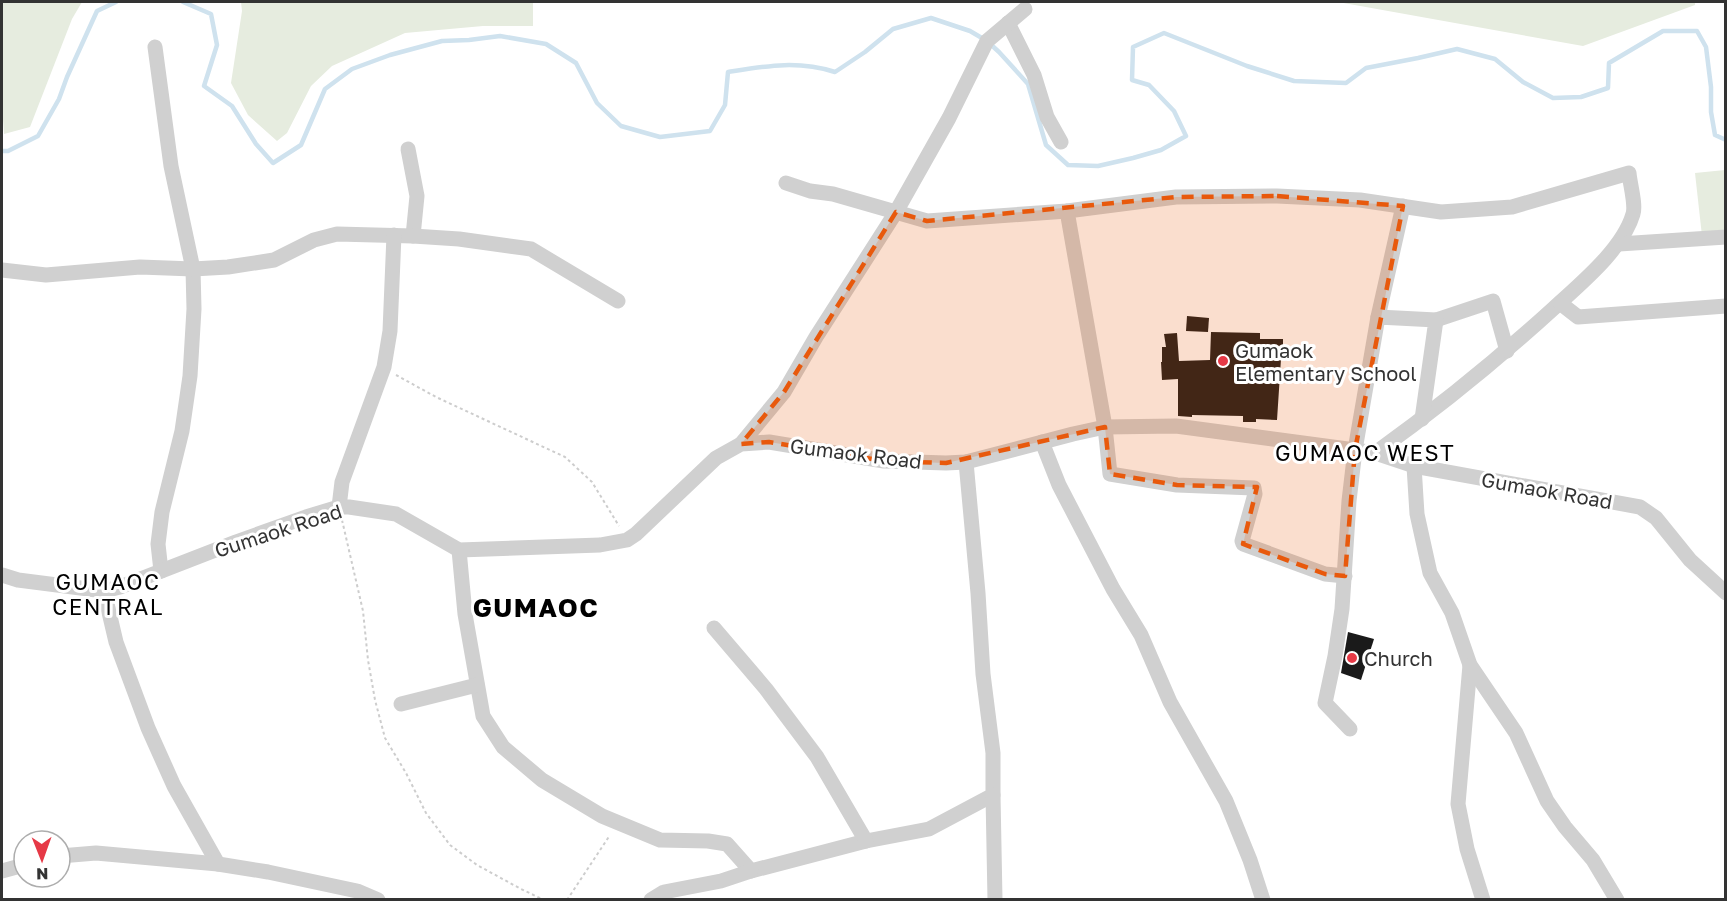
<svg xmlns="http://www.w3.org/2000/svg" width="1727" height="901" font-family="'Golos Text',sans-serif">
  <rect width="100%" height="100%" fill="#fff"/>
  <g fill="#e6ecdf">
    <path d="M2 2H82L72 19 30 127 4 134 2 105Z"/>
    <path d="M241 2H533V26H483L405 33 332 66 311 86 287 133 277 141 248 115 231 83 242 11Z"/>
    <path d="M1338 2H1695V5L1583 46Z"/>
    <path d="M1725 170V233L1702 236 1695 173Z"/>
  </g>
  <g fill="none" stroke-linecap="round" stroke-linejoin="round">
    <g stroke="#cfe2ee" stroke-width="4.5">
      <path d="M183 2 211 14 217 45 204 86 232 106 256 144 273 163 301 145 325 89 352 69 390 55 442 41 469 40 500 36 546 44 576 63 597 103 621 126 660 137 710 131 725 105 728 72C766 66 797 60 835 72L865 52 893 29 931 18 970 31 987 41 999 52 1028 84 1046 145 1068 165 1098 166 1133 158 1161 150 1186 136 1174 111 1149 85 1132 80 1133 47 1164 33 1247 66 1294 81 1346 83 1366 68 1418 58 1457 49 1495 59 1523 82 1553 98 1581 97 1608 88 1609 63 1663 31H1697L1706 47 1711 87V112L1715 135 1726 140"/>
      <path d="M2 151H8L38 136 59 99 67 77 97 11 116 2"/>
    </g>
  </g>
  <g fill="#1a1a1a">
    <path d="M1187 316 1209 318 1208 332 1186 331Z"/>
    <path d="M1211 332 1260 333V339H1283V359H1281L1277 420 1256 419V422H1243V416L1192 415V417L1178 416V379L1162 380 1161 362H1162V347H1166L1164 334 1177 333 1179 361 1210 360Z"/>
    <path d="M1348 632 1374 639 1361 680 1341 673Z"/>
  </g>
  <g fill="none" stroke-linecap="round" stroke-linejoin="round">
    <g stroke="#cdcdcd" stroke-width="2" stroke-dasharray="3 3" stroke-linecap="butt">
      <path d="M396 375 436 397 565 457 592 482 619 526"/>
      <path d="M342 520 363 611 368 660 375 700 385 738 406 773 426 813 450 845 477 865 521 889 544 900"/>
      <path d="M567 900 610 835"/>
    </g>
    <g stroke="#d0d0d0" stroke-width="15">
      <path d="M1008 23 1034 75 1047 117 1061 142"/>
      <path d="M155 47 171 166 193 269 194 309 190 376 182 431 162 512 158 544 161 571"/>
      <path d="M408 149 417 196 413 236"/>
      <path d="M786 183 810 191 833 194 927 221 1067 211 1176 197 1277 196 1360 200 1441 212 1512 207 1629 173C1630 184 1636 205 1633 214 1623 249 1580 284 1554 308 1497 360 1438 408 1375 453"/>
      <path d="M1067 211 1105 427 1110 474 1177 485 1254 488 1255 494 1242 541 1243 544 1325 574 1345 576"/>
      <path d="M1619 244 1726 237"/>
      <path d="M2 270 46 275 140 267 193 269 228 267 274 260 314 240 337 234 413 236 459 239 531 249 618 301"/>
      <path d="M1560 303 1578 317 1726 306"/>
      <path d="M1378 317 1403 206"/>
      <path d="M1436 320 1493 301 1507 351"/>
      <path d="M1042 442 1059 485 1113 589 1141 635 1170 702 1226 801 1250 860 1263 900"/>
      <path d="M741 444 784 392 816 337 896 212 949 118 987 41 1025 9"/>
      <path d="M1414 466 1417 514 1430 573 1452 613 1470 665 1516 733 1547 801 1565 827 1593 860 1617 900"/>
      <path d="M339 507 342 482 384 367 390 331 394 235"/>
      <path d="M459 550 465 614 483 716 503 747 542 780 602 816 660 840 708 841 727 844 751 871 866 841 929 829 993 795V753L983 674 978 593 966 462"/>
      <path d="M2 575 18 580 104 591 120 587 236 542 306 517 339 507H349L396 514 459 550 600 545 627 540 636 534 716 458 741 444 769 442 884 461 946 463 966 462 1073 434 1105 427 1176 426 1355 450 1375 453 1414 466 1640 507 1656 518 1690 560 1726 593"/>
      <path d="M104 591 116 642 148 728 174 786 218 864"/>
      <path d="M714 628 766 689 817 757 866 841"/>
      <path d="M1470 665 1458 804 1467 849 1483 900"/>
      <path d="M401 704 477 685"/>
      <path d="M1350 729 1325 703 1335 656 1342 609 1349 501 1355 450 1378 317 1436 320 1422 419"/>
      <path d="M993 795 995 900"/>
      <path d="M60 856 96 853 218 864 268 872 357 891 378 900"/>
      <path d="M2 871 24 865"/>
      <path d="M651 900 664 892 721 881 751 871"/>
    </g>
  </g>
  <path fill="#e8590c" fill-opacity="0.2" stroke="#e8590c" stroke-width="4.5" stroke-dasharray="12 8" stroke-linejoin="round" d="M1277 196 1403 206 1355 450 1345 576 1325 574 1243 544 1257 487 1177 485 1110 474 1105 427 946 463 884 461 769 442 741 444 784 392 896 212 927 221 1176 197Z"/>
  <g fill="#e63946" stroke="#fff" stroke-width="2">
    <circle cx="1223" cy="361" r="6"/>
    <circle cx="1352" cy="658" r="6"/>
  </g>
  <g text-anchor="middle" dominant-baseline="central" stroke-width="6" stroke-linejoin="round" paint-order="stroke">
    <g font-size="20" fill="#333" stroke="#fff" text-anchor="start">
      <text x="1235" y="350">Gumaok<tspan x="1235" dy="23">Elementary School</tspan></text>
      <text x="1364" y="658">Church</text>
    </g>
    <g font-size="20" fill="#333" stroke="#fff">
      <text transform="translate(856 453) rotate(7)">Gumaok Road</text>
      <text transform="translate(1547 490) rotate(10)">Gumaok Road</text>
      <text transform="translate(278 530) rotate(-18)">Gumaok Road</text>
    </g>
    <g font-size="22" letter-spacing="1.5" fill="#000" stroke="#fff">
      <text x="1365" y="452">GUMAOC WEST</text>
      <text x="108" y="581">GUMAOC<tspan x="108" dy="25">CENTRAL</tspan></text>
    </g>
    <g font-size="26" font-weight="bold" letter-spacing="1.5" fill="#000" stroke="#fff">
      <text x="536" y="607">GUMAOC</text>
    </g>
  </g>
  <rect width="1727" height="901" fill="none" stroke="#333333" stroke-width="6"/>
  <g transform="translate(42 859) rotate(179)"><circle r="28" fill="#ffffff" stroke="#adadad" stroke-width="1.5"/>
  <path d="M0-4.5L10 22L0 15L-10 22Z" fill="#e63946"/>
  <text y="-9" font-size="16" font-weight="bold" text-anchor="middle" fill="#333333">N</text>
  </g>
</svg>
